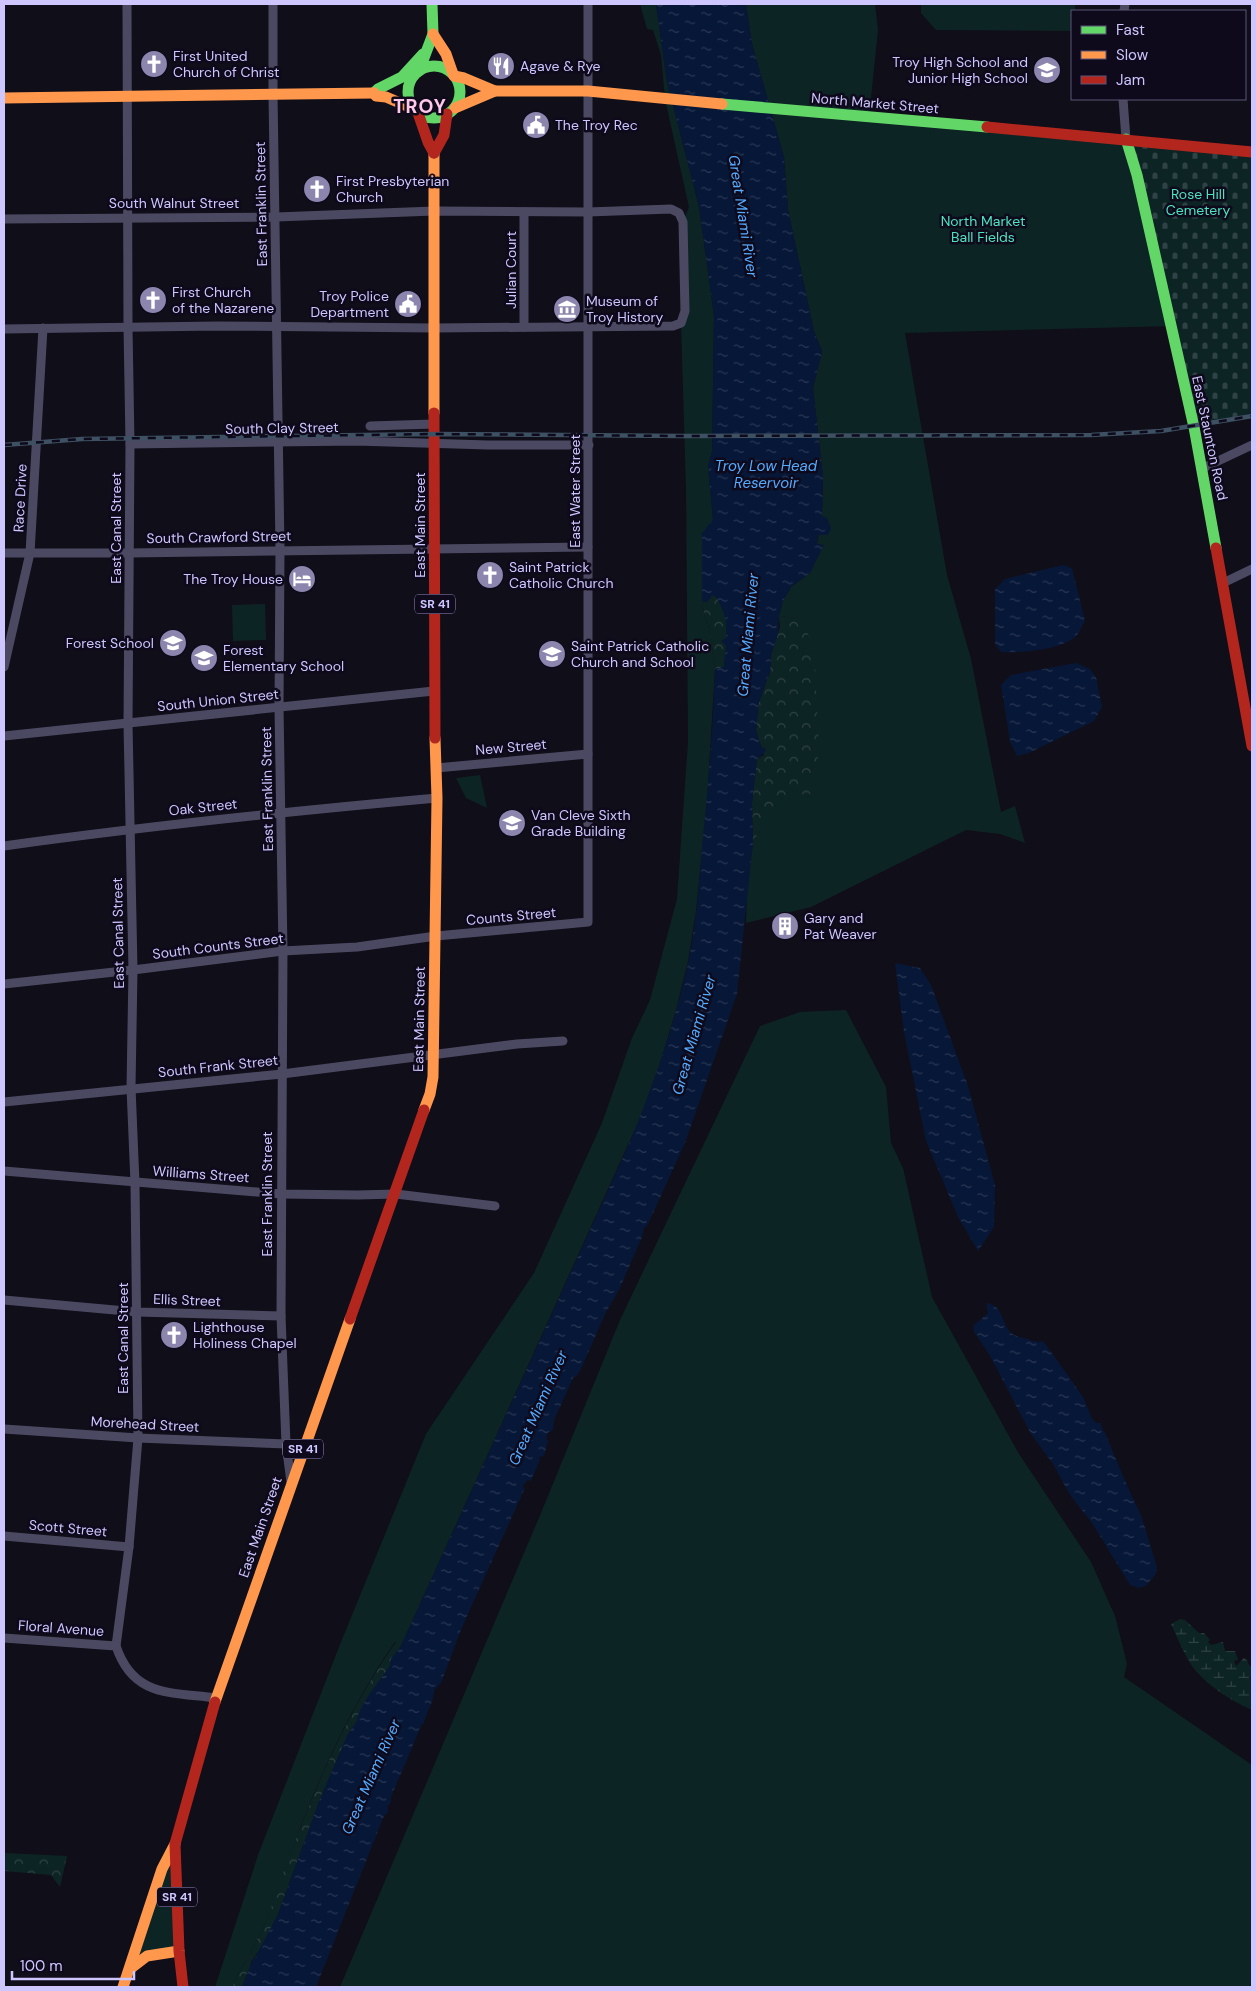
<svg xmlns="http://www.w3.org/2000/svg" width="1256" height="1991" font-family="'DM Sans',sans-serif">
  <defs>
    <pattern id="forest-crowns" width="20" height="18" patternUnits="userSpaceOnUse" patternTransform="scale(1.25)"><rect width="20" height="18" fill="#0d2424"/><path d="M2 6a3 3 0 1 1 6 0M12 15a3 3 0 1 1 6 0" fill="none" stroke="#2f4245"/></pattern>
    <pattern id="wetland-marsh" width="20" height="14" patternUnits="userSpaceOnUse" patternTransform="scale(1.25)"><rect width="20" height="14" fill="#0d2424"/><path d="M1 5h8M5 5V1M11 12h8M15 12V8" fill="none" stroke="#2f4245"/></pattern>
    <pattern id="cemetery-stones" width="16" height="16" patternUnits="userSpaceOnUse" patternTransform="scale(1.25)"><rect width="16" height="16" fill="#0d2424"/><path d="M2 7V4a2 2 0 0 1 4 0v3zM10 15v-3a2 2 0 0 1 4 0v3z" fill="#2f4245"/></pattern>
    <pattern id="water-ripples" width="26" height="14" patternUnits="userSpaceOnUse" patternTransform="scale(1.25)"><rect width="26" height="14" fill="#071737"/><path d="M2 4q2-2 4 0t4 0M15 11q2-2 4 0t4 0" fill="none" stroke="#2a3755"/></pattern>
  </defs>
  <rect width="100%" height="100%" fill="#100e18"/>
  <g fill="#0d2424">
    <path d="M640 4H656L667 82 699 207 714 316 712 452 708 466 713 520 702 534V601L704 614 709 628 715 669 707 800 696 911 688 961 676 1010 660 1063 641 1116 400 1648 395 1642C348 1709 315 1786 287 1863 279 1883 274 1904 265 1923 256 1945 242 1965 232 1987H215L258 1855 341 1642 426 1434 534 1273 602 1123 632 1038 650 1000 677 899 688 741 686 489 681 323 683 222 689 207 665 99 661 55 653 30 647 29Z"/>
    <path d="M746 4H875L878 30 869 117 1126 139 1172 326 905 333 947 575 971 659 1001 812 1015 806 1025 843 1000 834 966 830 811 907 746 923 747 890 753 842 783 794H812L799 618 779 616 783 601 791 587 810 573 823 545 817 544 822 516 823 477 813 388 822 352 814 331 788 210 784 157 752 44Z"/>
    <path d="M921 4H1075V11H1072V31L936 30 921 13Z"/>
    <path d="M265 604 266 640 233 641 232 605Z"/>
    <path d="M480 775 487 808 466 798 456 778Z"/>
    <path d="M846 1010 886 1087 891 1143 903 1168 932 1297 1019 1454 1091 1562 1115 1616 1127 1664 1124 1677 1252 1765V1987H340L541 1513 620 1320 760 1026 800 1012Z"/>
    <path d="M175 1844 179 1951 140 1958 134 1951Z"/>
  </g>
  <g fill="url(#forest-crowns)">
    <path d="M712 595C733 602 726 650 724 667L715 669 709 628 704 614 702 601 707 602Z"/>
    <path d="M779 616 799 618 814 645 819 749 812 794 783 795 753 842 752 803 757 759 764 755 756 730 759 702 770 672 771 655 780 627Z"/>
    <path d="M396 1642 400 1648 391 1659 390 1666 363 1706 357 1721 348 1734 320 1799 278 1914 265 1941 251 1962 250 1969 247 1973 242 1987H232C242 1965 256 1945 265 1923 274 1903 279 1882 287 1862 316 1786 348 1709 396 1642Z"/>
    <path d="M4 1853 67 1856 60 1887 51 1875 4 1871Z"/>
  </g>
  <path fill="url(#wetland-marsh)" d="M1180 1619 1185 1620 1199 1633H1204L1210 1640 1208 1642 1211 1645 1223 1642 1225 1651H1235L1238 1660 1234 1661 1236 1666 1244 1658 1247 1660 1249 1665 1252 1667V1674L1250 1678 1252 1683V1710C1230 1700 1204 1684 1190 1663 1183 1651 1177 1637 1171 1624Z"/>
  <path fill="url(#cemetery-stones)" d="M1126 139 1252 152V413L1194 427Z"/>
  <g fill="url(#water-ripples)">
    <path d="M656 4H746L752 44 784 157 788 210 814 331 822 352 813 388 823 477 822 516 827 518 831 528 828 535H818L817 544 824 545 810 573 791 587 783 601 779 616 778 634 771 655 770 671 759 702 756 730 761 747 765 748 766 751 757 759 752 803 753 842 737 994 685 1143 648 1224 644 1228 642 1237 619 1290 605 1314 581 1369 576 1377 574 1376 554 1420 553 1430 548 1433 546 1438 548 1441 544 1456 539 1457 540 1460 531 1481 528 1480 522 1487 525 1488 462 1627 441 1683 434 1690C435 1698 427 1713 424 1721L425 1723 422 1724 391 1797V1802L388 1806V1812L384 1816 316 1987H242L253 1959 255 1958 278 1914 320 1799 348 1734 357 1721C358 1706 381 1679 390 1666L391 1659 400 1648 628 1146C653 1087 674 1026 688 963 696 925 699 886 702 847 708 788 713 729 715 669L724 667 726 646 721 641 726 638C728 623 724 610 716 597L712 595 707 602 702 601V534L713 519 708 466 712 452 714 316 699 207 667 82Z"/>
    <path d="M1063 565 1072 568 1085 621C1082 626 1080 631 1077 635 1064 650 1021 653 1001 652L995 644V589L1005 579Z"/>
    <path d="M1076 663 1090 669 1096 677 1102 707 1094 721 1029 753 1017 756 1010 742 1001 685 1011 675Z"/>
    <path d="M895 963 920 968 931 985 968 1086 995 1185 994 1227 978 1251 958 1217 926 1141 904 1032Z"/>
    <path d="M986 1303C1003 1305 1002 1323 1010 1332 1014 1336 1019 1337 1024 1338 1032 1340 1035 1343 1043 1341 1057 1360 1071 1379 1084 1399 1088 1407 1089 1416 1096 1423H1101V1426L1105 1433 1129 1490 1141 1515 1157 1567 1156 1574 1146 1586 1138 1588 1130 1585 1092 1523 1070 1495 1053 1464 1031 1434 989 1354 974 1332 973 1326 988 1313Z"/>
  </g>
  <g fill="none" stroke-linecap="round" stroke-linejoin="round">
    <g stroke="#4b4962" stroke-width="9">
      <path d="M127 4 128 327 130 444 128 724 133 970 131 1088 135 1183 138 1438 129 1547 116 1646C133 1697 170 1692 216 1698"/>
      <path d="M273 4V95L280 550 279 707 283 951 281 1316 286 1444 291 1482"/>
      <path d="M1124 11 1125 4"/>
      <path d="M1123 99 1126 139"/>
      <path d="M524 212V327"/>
      <path d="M4 219 276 217 434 211 588 212 671 209 679 213 683 222 685 311 681 323 673 326 434 328 217 326 4 329"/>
      <path d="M370 426 434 424"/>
      <path d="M130 444 356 441 488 445H589"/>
      <path d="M1201 469 1252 445"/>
      <path d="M4 553H129L588 547"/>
      <path d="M1223 583 1252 569"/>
      <path d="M4 667 30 553 43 328"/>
      <path d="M4 736 434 691"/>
      <path d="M436 768 588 754"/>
      <path d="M4 846C148 826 292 811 437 798"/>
      <path d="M4 984 133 970 283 951 357 947 436 936 588 922V4"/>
      <path d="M4 1102 282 1074 517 1044 563 1041"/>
      <path d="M4 1171 281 1194 358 1195 396 1194 495 1206"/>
      <path d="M4 1300 137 1312 281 1316"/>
      <path d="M4 1429 138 1438 286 1444"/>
      <path d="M4 1536 129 1547"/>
      <path d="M4 1638 116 1646"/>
    </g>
    <g stroke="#63d668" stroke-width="11">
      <circle cx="434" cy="92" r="26"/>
      <path d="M419 71 433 34 432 4"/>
      <path d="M374 93 378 89 402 77 423 54"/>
      <path d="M722 104 987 127"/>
      <path d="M1126 139 1137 175 1194 427 1216 548"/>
    </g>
    <g stroke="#ff974d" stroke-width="11">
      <path d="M433 34 446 54 453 74"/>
      <path d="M454 76 464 78 495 91"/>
      <path d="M374 93 376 96 386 97 414 109"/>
      <path d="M4 98 374 93"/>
      <path d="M455 108 495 91H588L722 104"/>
      <path d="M434 153V413"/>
      <path d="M424 1110 430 1094 433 1077 437 798 435 738"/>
      <path d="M215 1702 350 1319"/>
      <path d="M130 1969 147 1956 179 1951"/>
      <path d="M123 1987 162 1869 175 1844"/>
    </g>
    <g stroke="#b3261e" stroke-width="11">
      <path d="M418 113 428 142 434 153"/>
      <path d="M987 127 1252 152"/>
      <path d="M434 153 444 135 447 114"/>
      <path d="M434 413 435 738"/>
      <path d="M1216 548 1252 746"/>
      <path d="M350 1319 424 1110"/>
      <path d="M183 1987 179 1951 175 1844 215 1702"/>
    </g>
    <g stroke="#3d5163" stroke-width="4.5">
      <path id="rail" d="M4 445 82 439 434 434 683 436 1091 435 1161 431 1252 416"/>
    </g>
    <use href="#rail" stroke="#0e0a1c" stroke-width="2.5" stroke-dasharray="8" stroke-linecap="butt"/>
  </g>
  <defs>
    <g id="church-disc" transform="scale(1.4375)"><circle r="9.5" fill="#8c86ae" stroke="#0e0a1c"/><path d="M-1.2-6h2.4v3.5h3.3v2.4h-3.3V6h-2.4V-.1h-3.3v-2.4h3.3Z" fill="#fff"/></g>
    <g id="restaurant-disc" transform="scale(1.4375)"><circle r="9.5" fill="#8c86ae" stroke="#0e0a1c"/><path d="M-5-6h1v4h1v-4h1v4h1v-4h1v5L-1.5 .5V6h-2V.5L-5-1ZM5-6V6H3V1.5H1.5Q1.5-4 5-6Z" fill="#fff"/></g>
    <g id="school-disc" transform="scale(1.4375)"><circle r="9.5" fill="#8c86ae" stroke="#0e0a1c"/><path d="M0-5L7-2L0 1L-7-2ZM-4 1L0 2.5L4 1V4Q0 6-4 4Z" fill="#fff"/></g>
    <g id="civic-disc" transform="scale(1.4375)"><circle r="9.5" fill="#8c86ae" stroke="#0e0a1c"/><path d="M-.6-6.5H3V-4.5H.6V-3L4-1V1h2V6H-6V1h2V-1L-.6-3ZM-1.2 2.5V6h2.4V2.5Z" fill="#fff"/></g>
    <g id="museum-disc" transform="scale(1.4375)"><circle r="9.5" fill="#8c86ae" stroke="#0e0a1c"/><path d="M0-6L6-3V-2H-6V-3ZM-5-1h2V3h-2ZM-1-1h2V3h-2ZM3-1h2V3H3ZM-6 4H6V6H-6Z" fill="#fff"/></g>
    <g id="hotel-disc" transform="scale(1.4375)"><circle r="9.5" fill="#8c86ae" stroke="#0e0a1c"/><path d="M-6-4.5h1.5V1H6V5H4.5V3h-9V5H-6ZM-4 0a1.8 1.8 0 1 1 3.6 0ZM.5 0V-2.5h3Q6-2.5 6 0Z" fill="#fff"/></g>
    <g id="building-disc" transform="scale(1.4375)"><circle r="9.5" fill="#8c86ae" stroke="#0e0a1c"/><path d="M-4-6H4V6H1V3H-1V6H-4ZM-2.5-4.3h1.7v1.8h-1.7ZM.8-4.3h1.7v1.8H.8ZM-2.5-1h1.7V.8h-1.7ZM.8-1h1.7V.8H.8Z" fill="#fff"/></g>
  </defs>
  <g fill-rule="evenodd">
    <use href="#church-disc" x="154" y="64"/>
    <use href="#restaurant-disc" x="501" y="66"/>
    <use href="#school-disc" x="1047" y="70"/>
    <use href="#civic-disc" x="536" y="125"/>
    <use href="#church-disc" x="317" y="189"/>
    <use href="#church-disc" x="153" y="300"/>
    <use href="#civic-disc" x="408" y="304"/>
    <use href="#museum-disc" x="567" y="309"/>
    <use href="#church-disc" x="490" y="575"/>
    <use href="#hotel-disc" x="302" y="579"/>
    <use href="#school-disc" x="173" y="643"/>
    <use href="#school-disc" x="552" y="654"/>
    <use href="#school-disc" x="204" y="658"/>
    <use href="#school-disc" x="512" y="823"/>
    <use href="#building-disc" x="785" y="926"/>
    <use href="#church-disc" x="174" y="1335"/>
  </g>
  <g text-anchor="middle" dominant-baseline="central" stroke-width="5" stroke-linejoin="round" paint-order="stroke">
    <g fill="#0e0a1c" stroke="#948ebb" stroke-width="1">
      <rect x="415" y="594.5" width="40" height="19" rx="4"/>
      <rect x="283" y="1439.5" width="40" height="19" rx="4"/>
      <rect x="157" y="1887.5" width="40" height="19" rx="4"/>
    </g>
    <g font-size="12" font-weight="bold" fill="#cec6ff">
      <text x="435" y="604">SR 41</text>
      <text x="303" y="1449">SR 41</text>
      <text x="177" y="1897">SR 41</text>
    </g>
    <g font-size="14" fill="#cec6ff" stroke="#0e0a1c" text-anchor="start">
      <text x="173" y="56">First United<tspan x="173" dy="16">Church of Christ</tspan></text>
      <text x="1028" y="62" text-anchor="end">Troy High School and<tspan x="1028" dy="16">Junior High School</tspan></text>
      <text x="520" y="66">Agave &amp; Rye</text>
      <text x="555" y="125">The Troy Rec</text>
      <text x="336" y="181">First Presbyterian<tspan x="336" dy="16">Church</tspan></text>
      <text x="172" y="292">First Church<tspan x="172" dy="16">of the Nazarene</tspan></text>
      <text x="389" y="296" text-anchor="end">Troy Police<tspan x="389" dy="16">Department</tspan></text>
      <text x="586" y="301">Museum of<tspan x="586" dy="16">Troy History</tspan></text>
      <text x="509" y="567">Saint Patrick<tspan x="509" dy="16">Catholic Church</tspan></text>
      <text x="283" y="579" text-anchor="end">The Troy House</text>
      <text x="154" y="643" text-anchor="end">Forest School</text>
      <text x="571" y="646">Saint Patrick Catholic<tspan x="571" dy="16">Church and School</tspan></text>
      <text x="223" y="650">Forest<tspan x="223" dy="16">Elementary School</tspan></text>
      <text x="531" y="815">Van Cleve Sixth<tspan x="531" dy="16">Grade Building</tspan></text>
      <text x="804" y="918">Gary and<tspan x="804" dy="16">Pat Weaver</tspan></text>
      <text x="193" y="1327">Lighthouse<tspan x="193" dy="16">Holiness Chapel</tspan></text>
    </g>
    <g font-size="14" fill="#cec6ff" stroke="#0e0a1c">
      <text transform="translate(875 103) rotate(5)">North Market Street</text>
      <text x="174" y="203">South Walnut Street</text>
      <text transform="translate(261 204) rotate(-91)">East Franklin Street</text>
      <text transform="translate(511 270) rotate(-90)">Julian Court</text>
      <text transform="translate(282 428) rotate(-1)">South Clay Street</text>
      <text transform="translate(1210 438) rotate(78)">East Staunton Road</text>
      <text transform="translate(575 491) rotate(-90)">East Water Street</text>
      <text transform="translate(20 498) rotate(-87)">Race Drive</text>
      <text transform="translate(420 525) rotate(-90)">East Main Street</text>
      <text transform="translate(116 528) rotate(-90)">East Canal Street</text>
      <text transform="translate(219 537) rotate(-1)">South Crawford Street</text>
      <text transform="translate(218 700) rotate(-6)">South Union Street</text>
      <text transform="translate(511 747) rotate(-5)">New Street</text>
      <text transform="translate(267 789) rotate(-91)">East Franklin Street</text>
      <text transform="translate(203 807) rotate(-6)">Oak Street</text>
      <text transform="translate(511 916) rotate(-5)">Counts Street</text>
      <text transform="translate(118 933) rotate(-91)">East Canal Street</text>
      <text transform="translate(218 946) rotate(-7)">South Counts Street</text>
      <text transform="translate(419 1019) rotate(-89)">East Main Street</text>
      <text transform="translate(218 1066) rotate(-6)">South Frank Street</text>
      <text transform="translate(201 1174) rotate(4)">Williams Street</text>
      <text transform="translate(267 1194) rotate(-90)">East Franklin Street</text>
      <text transform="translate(187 1300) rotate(2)">Ellis Street</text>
      <text transform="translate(123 1338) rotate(-90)">East Canal Street</text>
      <text transform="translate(145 1424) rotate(3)">Morehead Street</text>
      <text transform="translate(260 1527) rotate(-71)">East Main Street</text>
      <text transform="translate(68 1528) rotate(5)">Scott Street</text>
      <text transform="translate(61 1628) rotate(4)">Floral Avenue</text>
    </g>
    <g font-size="14" fill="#4de4c2" stroke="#0e0a1c">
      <text x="1198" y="194">Rose Hill<tspan x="1198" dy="16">Cemetery</tspan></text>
      <text x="983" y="221">North Market<tspan x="983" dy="16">Ball Fields</tspan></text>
    </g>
    <g font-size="15" font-style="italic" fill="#54abff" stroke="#0e0a1c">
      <text transform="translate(743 216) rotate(81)">Great Miami River</text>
      <text x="766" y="466">Troy Low Head<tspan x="766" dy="17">Reservoir</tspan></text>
      <text transform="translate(748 635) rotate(-85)">Great Miami River</text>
      <text transform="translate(694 1035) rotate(-74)">Great Miami River</text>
      <text transform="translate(538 1408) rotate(-66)">Great Miami River</text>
      <text transform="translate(371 1777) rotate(-66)">Great Miami River</text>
    </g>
    <g font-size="19" font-weight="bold" letter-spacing="1" fill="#ffc8e9" stroke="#0e0a1c">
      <text x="420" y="106">TROY</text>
    </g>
  </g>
  <rect width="1256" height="1991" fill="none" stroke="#cec6ff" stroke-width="10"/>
  <rect x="1071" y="10" width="175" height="90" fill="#0e0a1c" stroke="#5b5577"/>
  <rect x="1081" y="26" width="25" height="8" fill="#63d668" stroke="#5b5577"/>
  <text x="1116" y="35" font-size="15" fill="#cec6ff">Fast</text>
  <rect x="1081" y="51" width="25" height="8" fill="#ff974d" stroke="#5b5577"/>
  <text x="1116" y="60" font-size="15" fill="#cec6ff">Slow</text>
  <rect x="1081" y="76" width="25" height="8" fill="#b3261e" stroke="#5b5577"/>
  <text x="1116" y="85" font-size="15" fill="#cec6ff">Jam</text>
  <path d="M12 1971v8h122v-8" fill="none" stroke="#cec6ff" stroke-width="2.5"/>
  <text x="20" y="1971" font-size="15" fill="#cec6ff" stroke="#0e0a1c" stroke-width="4" paint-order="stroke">100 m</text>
</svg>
